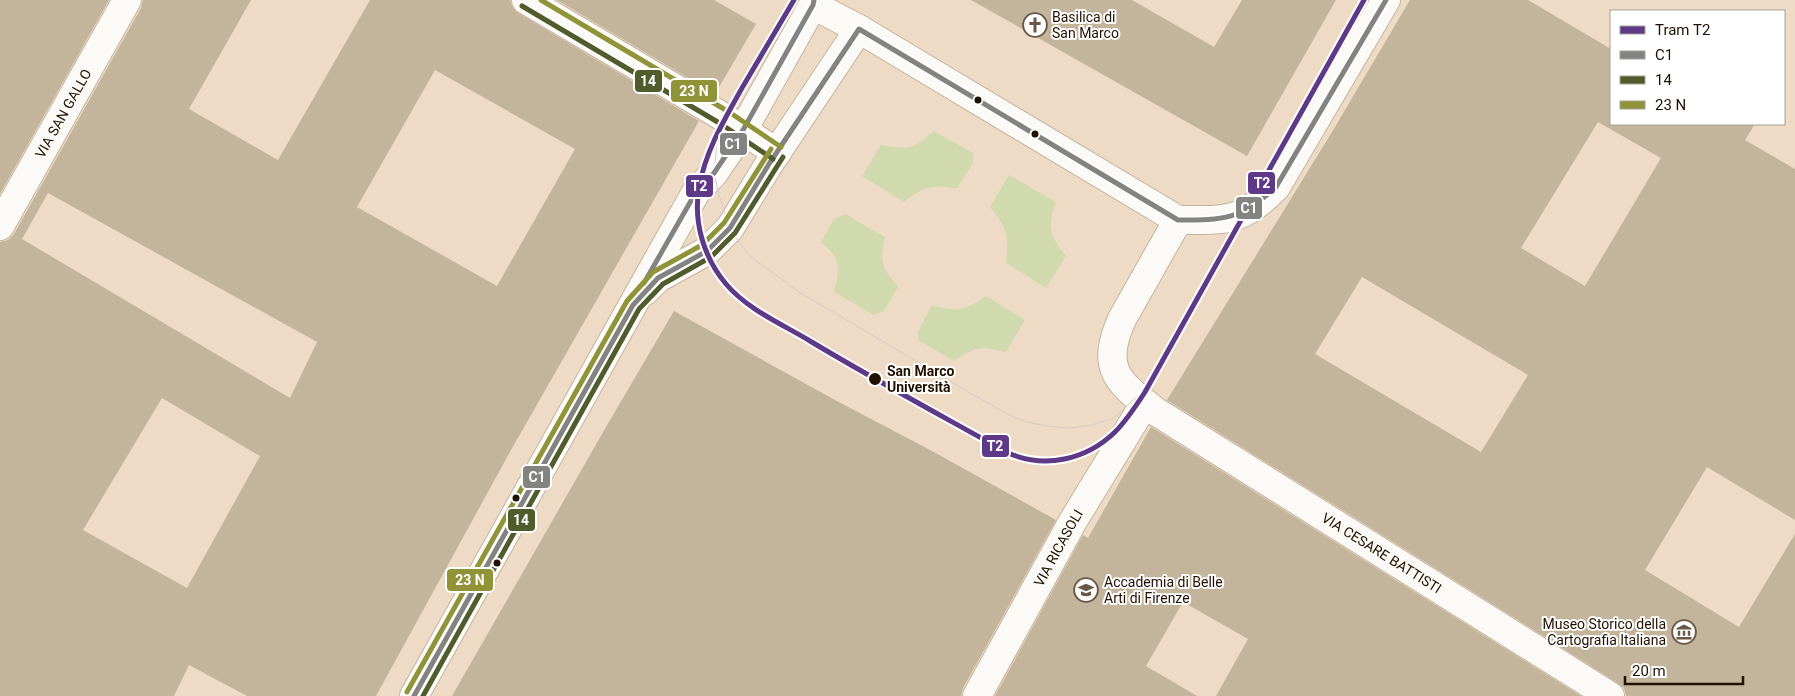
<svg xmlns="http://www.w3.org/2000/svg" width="1795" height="696" font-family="Roboto,sans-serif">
  <rect width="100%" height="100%" fill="#eedbc6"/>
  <g fill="#d1d9ae">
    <path d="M934 131 973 153V163L957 188C932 186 924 185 904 202L862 176 881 145C909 150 911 150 934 131Z"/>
    <path d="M1009 175 1056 202C1047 228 1049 234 1066 256L1046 288 1006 263C1009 236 1008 229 990 207Z"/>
    <path d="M845 214 885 237C879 263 882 267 898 287L884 311 874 315 834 292C840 266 842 260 821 242L834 219Z"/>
    <path d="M986 296 1025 320 1006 352C981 346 975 346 954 361L918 340V331L932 305C957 312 965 311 986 296Z"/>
  </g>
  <g fill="#c3b49c" fill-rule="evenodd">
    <path d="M0 0H109L0 194Z"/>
    <path d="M143 0H251L189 109 278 160 370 0H510L513 8 518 13 699 121 511 450 376 696H247L189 665 174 696H0V242L8 240 14 234 141 8ZM435 70 575 149 497 286 357 207ZM48 193 317 342 290 398 22 239ZM162 398 260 456 187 588 83 530Z"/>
    <path d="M557 0H714L756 24 715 94Z"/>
    <path d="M971 0H1132L1214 47 1242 0H1336L1247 156Z"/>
    <path d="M1410 0H1528L1611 49V124H1755L1745 140 1795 169V520L1707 467 1645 570 1739 627 1795 534V696H1626L1624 688 1618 683 1167 400 1332 132ZM1598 122 1661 158 1585 286 1521 248ZM1362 277 1528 375 1481 452 1315 354Z"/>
    <path d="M674 311 835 400 932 451 1056 520 963 688 961 696H452L606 427Z"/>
    <path d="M1151 427 1581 696H1216L1248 639 1183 602 1146 666 1197 696H995L1083 535 1088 538Z"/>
  </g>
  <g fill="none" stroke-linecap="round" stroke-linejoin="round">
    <g stroke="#c6b39e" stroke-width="30">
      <g id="minor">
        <path d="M526 0 725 118 777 153"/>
        <path d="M813 5 859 29 1178 220C1227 220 1241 223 1276 187L1386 0"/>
        <path id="s1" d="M1178 220 1122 319C1100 368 1117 382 1155 411L1610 696"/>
        <path id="s2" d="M0 226 127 0"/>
        <path d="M645 291 658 278 707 251 730 228 769 164 859 29"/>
        <path d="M414 696 696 192 714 173 743 130 813 5 814 0"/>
        <path id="s3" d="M977 696 1073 521 1145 403"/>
      </g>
    </g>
    <use href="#minor" stroke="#fcfaf6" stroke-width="28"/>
    <path stroke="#d3cdc6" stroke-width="1" d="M724 120 717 143 714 173 719 195 731 232 750 256 799 292 977 397 1009 415 1026 422 1047 426 1070 428 1092 425 1114 418 1150 384"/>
    <g stroke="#fff" stroke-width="9">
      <g id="bus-1">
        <path d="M644 283 696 192 714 173 743 130 813 5 814 0"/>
        <path d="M414 696 633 305 658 278 707 251 730 228 769 164 859 29 1178 220C1224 220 1241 220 1276 187L1386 0"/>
      </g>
    </g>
    <g stroke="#fff" stroke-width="9">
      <g id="bus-2">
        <path d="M522 6 721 124 773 159"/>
        <path d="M423 696 639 309 663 284 711 257 735 233 783 157"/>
      </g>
    </g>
    <g stroke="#fff" stroke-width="9">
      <g id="bus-3">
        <path d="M541 0 729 112 781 147"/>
        <path d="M407 692 627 301 653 272 702 245 724 223 771 149"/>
      </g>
    </g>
    <use href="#bus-1" stroke="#838381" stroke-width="5"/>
    <use href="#bus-2" stroke="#515c2d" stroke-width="5"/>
    <use href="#bus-3" stroke="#919338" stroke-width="5"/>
    <g stroke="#fff" stroke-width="9">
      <path id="tram-1" d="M794 0C777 29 759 59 742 88 724 120 705 152 699 188 693 222 704 258 726 284 748 310 782 324 810 341 875 380 942 416 1008 453 1045 469 1086 460 1115 432 1127 420 1136 406 1145 392L1364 0"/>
    </g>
    <use href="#tram-1" stroke="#5d3988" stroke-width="5"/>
  </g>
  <defs>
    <g id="church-ring" transform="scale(1.25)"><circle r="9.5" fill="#fff" stroke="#685745" stroke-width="1.5"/><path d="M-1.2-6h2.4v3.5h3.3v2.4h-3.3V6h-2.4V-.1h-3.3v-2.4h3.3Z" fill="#685745"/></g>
    <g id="university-ring" transform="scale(1.25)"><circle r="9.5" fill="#fff" stroke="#685745" stroke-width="1.5"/><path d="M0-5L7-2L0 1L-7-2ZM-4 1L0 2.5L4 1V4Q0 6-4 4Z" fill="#685745"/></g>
    <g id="museum-ring" transform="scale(1.25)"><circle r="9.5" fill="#fff" stroke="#685745" stroke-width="1.5"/><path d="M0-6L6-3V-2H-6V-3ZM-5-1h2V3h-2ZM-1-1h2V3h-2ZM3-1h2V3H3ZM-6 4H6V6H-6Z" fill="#685745"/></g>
  </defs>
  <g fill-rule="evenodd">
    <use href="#church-ring" x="1035" y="25"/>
    <use href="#university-ring" x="1086" y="590"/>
    <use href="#museum-ring" x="1684" y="632"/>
  </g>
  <g fill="#201000" stroke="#fff" stroke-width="2">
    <circle cx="978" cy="100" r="4.5"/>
    <circle cx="1035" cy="134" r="4.5"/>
    <circle cx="875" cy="379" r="7"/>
    <circle cx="516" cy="498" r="4.5"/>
    <circle cx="497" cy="563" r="4.5"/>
  </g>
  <g text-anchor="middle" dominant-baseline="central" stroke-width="4" stroke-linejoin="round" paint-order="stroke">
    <g font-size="14" fill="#201000" stroke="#fff" text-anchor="start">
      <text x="1052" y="17">Basilica di<tspan x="1052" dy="16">San Marco</tspan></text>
      <text x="1104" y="582">Accademia di Belle<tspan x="1104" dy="16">Arti di Firenze</tspan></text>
      <text x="1666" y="624" text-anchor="end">Museo Storico della<tspan x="1666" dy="16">Cartografia Italiana</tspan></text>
    </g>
    <g font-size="14" fill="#201000" stroke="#fff">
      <text stroke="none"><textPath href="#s2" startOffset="129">VIA SAN GALLO</textPath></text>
      <text stroke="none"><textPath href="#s3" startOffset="169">VIA RICASOLI</textPath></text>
      <text stroke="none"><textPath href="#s1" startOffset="492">VIA CESARE BATTISTI</textPath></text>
    </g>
    <g font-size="14" font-weight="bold" fill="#201000" stroke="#fff" text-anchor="start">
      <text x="887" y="371">San Marco<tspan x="887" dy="16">Università</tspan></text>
    </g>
  </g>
  <g stroke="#fff" stroke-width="2">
    <rect x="634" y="69" width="29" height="24" rx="5" fill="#515c2d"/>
    <rect x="670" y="79" width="48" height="24" rx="5" fill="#919338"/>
    <rect x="719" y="132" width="29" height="24" rx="5" fill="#838381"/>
    <rect x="1247" y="171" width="29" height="24" rx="5" fill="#5d3988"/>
    <rect x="685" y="174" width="29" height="24" rx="5" fill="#5d3988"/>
    <rect x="1235" y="196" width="28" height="24" rx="5" fill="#838381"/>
    <rect x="981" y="434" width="29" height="24" rx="5" fill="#5d3988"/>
    <rect x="522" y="465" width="29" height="24" rx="5" fill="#838381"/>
    <rect x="507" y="508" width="29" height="24" rx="5" fill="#515c2d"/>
    <rect x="446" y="568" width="48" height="24" rx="5" fill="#919338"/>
  </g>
  <g font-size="14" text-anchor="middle" font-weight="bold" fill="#fff">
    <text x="648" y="86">14</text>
    <text x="694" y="96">23 N</text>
    <text x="733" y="149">C1</text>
    <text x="1262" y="188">T2</text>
    <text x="699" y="191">T2</text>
    <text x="1249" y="213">C1</text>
    <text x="995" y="451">T2</text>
    <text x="537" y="482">C1</text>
    <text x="521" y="525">14</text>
    <text x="470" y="585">23 N</text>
  </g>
  <rect x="1610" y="10" width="175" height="115" fill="#ffffff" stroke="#a69f99"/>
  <rect x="1620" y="26" width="25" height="8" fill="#5d3988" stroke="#a69f99"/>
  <text x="1655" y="35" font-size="15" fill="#201000">Tram T2</text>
  <rect x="1620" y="51" width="25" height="8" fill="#838381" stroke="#a69f99"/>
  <text x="1655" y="60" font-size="15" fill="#201000">C1</text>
  <rect x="1620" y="76" width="25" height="8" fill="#515c2d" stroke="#a69f99"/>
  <text x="1655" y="85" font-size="15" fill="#201000">14</text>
  <rect x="1620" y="101" width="25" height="8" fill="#919338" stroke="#a69f99"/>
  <text x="1655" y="110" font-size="15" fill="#201000">23 N</text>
  <path d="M1625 676v8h118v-8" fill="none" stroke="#201000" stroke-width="2.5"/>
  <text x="1632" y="676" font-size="15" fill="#201000" stroke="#ffffff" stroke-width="4" paint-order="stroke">20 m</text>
</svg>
